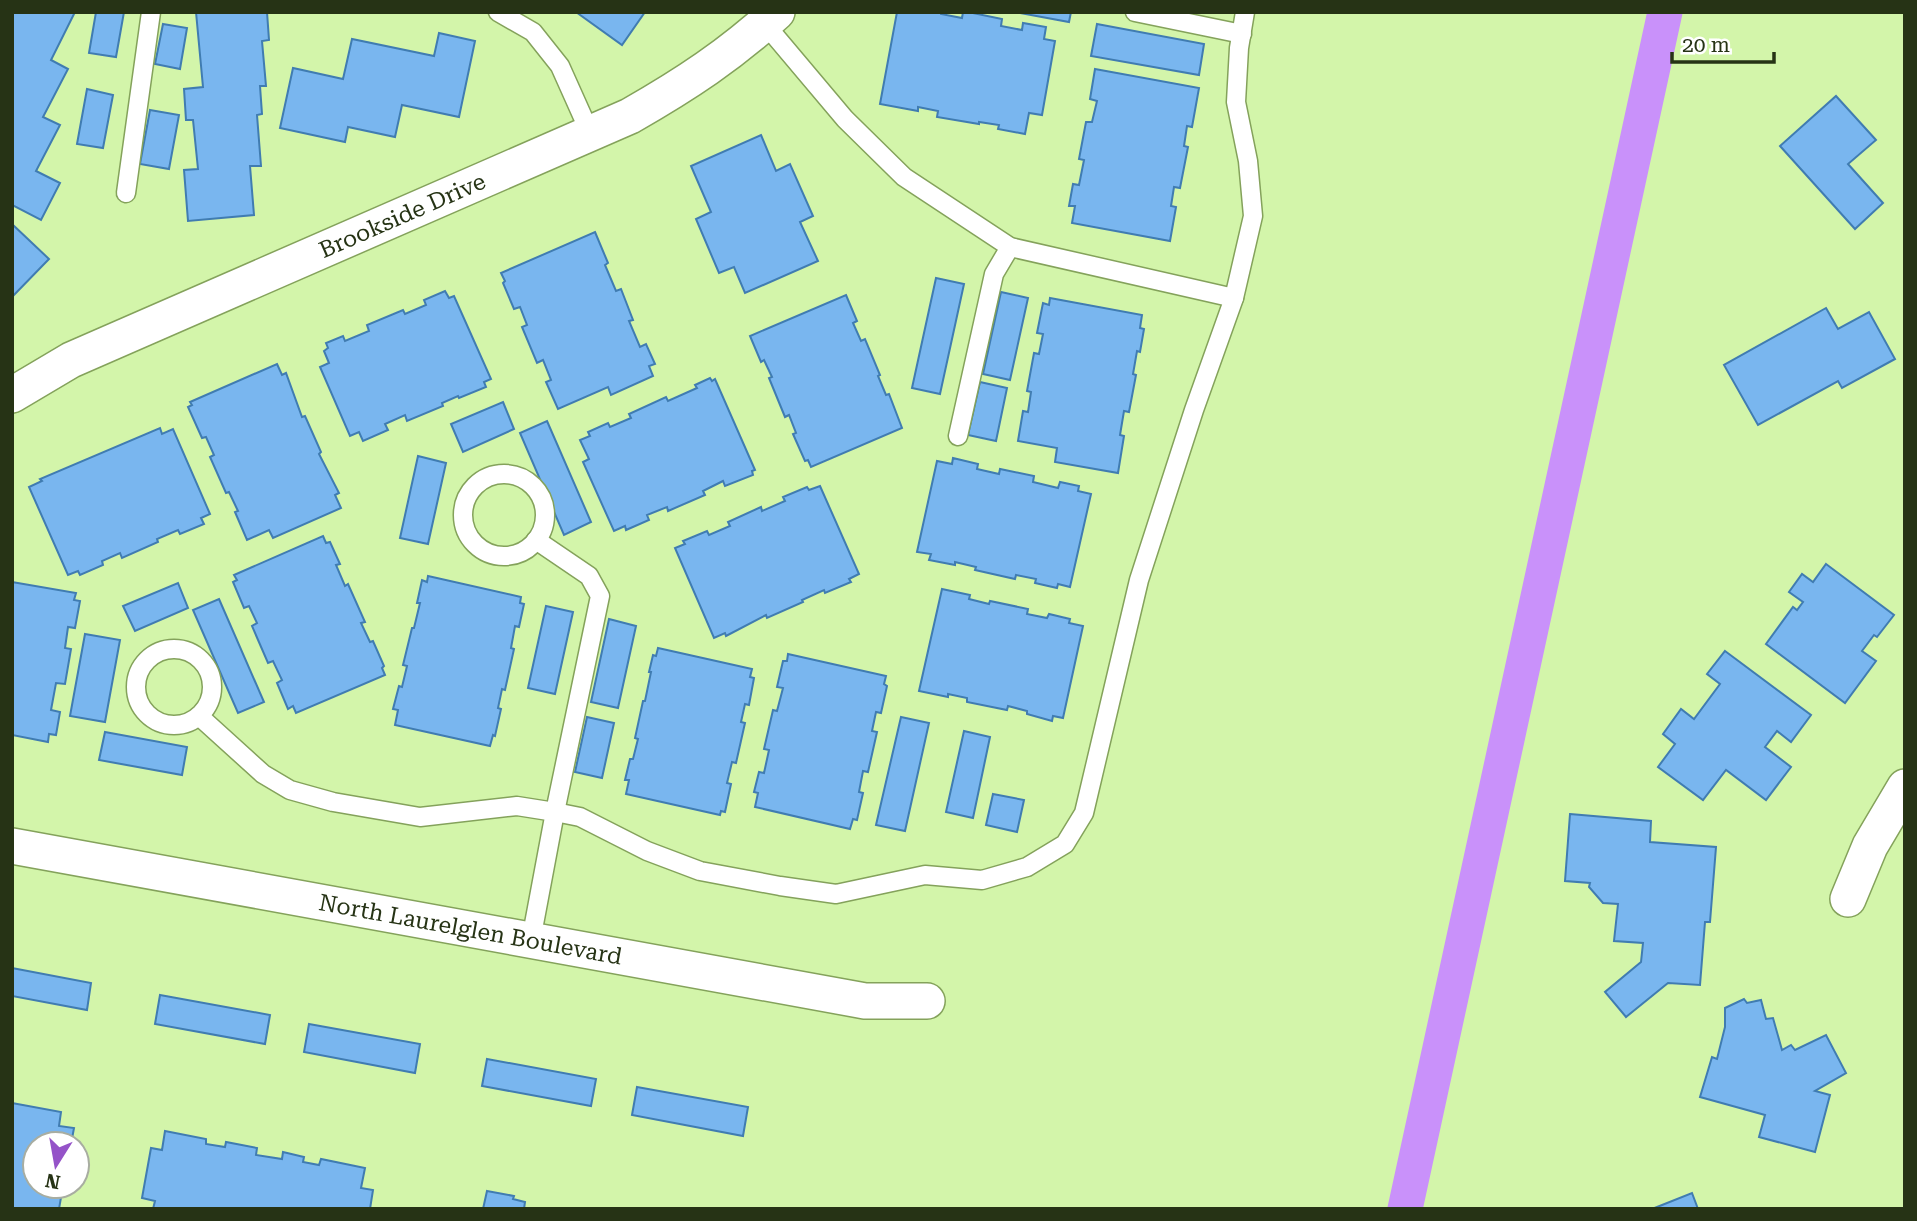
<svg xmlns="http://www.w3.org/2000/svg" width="1917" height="1221" font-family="'Roboto Serif',serif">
  <rect width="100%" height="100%" fill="#d3f5aa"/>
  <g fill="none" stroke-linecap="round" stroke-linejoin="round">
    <path stroke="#c991fa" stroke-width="35" d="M1405 1209 1665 12"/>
  </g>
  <g fill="#79b6ef" stroke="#407cb1" stroke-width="2">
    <path d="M12 12H75L51 60 68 69 43 117 60 125 36 171 60 183 41 220 12 205Z"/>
    <path d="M96 12H124L116 57 89 53Z"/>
    <path d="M196 12H267L269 40 262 41 266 86H260L262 114 257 115 261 166H250L254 215 188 221 184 170 198 169 193 120H186L184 89 203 87Z"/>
    <path d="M576 12H645L622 45Z"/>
    <path d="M897 12H941V14L962 18 963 12H968L1002 19 1001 26 1022 30 1023 23 1046 27 1044 39 1055 41 1042 115 1029 113 1025 134 998 129 999 125 979 122V124L937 117 938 111 918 107V111L880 104Z"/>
    <path d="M1015 12H1071L1069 22Z"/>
    <path d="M163 24 187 28 180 69 155 64Z"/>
    <path d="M1097 24 1204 44 1199 75 1091 56Z"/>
    <path d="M439 33 475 41 459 117 402 105 395 137 348 127 345 142 280 128 293 68 343 79 352 39 434 56Z"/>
    <path d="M1095 69 1199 88 1192 127 1187 126 1184 146 1188 147 1180 188 1174 187 1171 206 1176 207 1170 241 1072 223 1075 206H1069L1073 184 1079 185 1084 160 1079 159 1086 122H1092L1097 101 1090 99Z"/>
    <path d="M87 89 113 95 103 148 77 144Z"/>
    <path d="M1836 96 1876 140 1848 164 1883 203 1855 229 1780 146Z"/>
    <path d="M150 110 179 115 169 169 140 164Z"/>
    <path d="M761 135 776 171 790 164 813 216 800 222 818 261 745 293 734 267 719 273 696 219 711 212 691 166Z"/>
    <path d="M12 224 49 259 12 297Z"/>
    <path d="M595 232 608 263 605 265 616 291 621 289 633 320 629 321 640 347 646 344 655 364 649 366 653 376 611 395 608 387 558 409 546 382 551 380 543 360 537 363 522 327 527 325 520 307 514 309 503 283 505 281 501 273Z"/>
    <path d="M936 278 964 284 940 394 912 388Z"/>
    <path d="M445 291 449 298 454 296 491 379 484 382 486 387 459 398 458 396 442 403 443 406 407 421 405 415 385 424 388 430 363 441 359 432 350 436 320 367 329 363 324 351 328 348 326 343 343 336 345 341 369 331 367 325 403 310 405 314 426 305 424 300Z"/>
    <path d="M1001 292 1028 298 1010 380 983 374Z"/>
    <path d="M846 295 857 321 853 323 861 341 865 339 880 375 878 376 886 395 889 394 902 428 811 467 808 460 805 461 793 434 796 433 789 415 785 417 769 378 772 377 764 360 761 362 750 336Z"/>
    <path d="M1050 298 1142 315 1140 328 1144 329 1140 352 1137 351 1133 374 1136 375 1129 412 1124 411 1120 435 1124 436 1118 473 1055 462 1057 448 1018 441 1023 411 1028 412 1031 392 1027 391 1034 353 1039 354 1043 334 1037 333 1043 303 1049 305Z"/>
    <path d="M1826 308 1838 329 1869 312 1895 359 1842 388 1838 381 1758 425 1724 365Z"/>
    <path d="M277 364 282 375 286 373 302 417 305 416 321 452 319 454 339 493 335 495 341 508 273 538 269 530 247 540 235 512 238 511 229 492 226 493 210 457 214 455 206 437 202 438 188 407 192 405 190 402Z"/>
    <path d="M710 378 712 381 715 379 755 470 752 471 753 475 725 486 723 481 703 491 705 495 668 511 667 507 647 515 649 520 626 530 625 526 614 531 583 462 589 459 580 440 590 436 588 432 608 423 610 427 631 418 629 414 666 397 668 401 697 388 695 385Z"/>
    <path d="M980 382 1007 388 996 441 968 435Z"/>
    <path d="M503 402 514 429 463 452 451 424Z"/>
    <path d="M547 421 591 522 564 535 520 433Z"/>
    <path d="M160 428 162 434 173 429 210 514 201 518 204 524 180 534 178 530 157 539 158 542 122 558 120 553 102 561 103 565 80 575 78 571 68 575 29 487 42 481 40 479Z"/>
    <path d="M418 456 446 463 428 544 400 538Z"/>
    <path d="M953 458 978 464 977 469 999 474 1000 469 1034 476 1033 482 1058 488 1060 482 1079 486 1078 491 1091 494 1070 587 1058 584 1057 588 1035 583 1036 579 1016 575 1015 579 975 570 976 567 955 562V565L929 560 931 554 917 552 937 461 952 464Z"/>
    <path d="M820 486 859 574 849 579 851 582 825 593 824 590 802 600 803 602 767 618 766 615 726 636 725 633 714 638 675 548 685 544 683 541 707 531 709 535 730 526 728 522 761 507 762 511 785 501 783 497 807 487 809 490Z"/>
    <path d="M323 536 326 543 330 542 340 564 336 565 345 586 348 584 365 622 361 623 370 642 373 641 384 666 382 668 385 675 296 713 293 706 288 709 277 683 282 680 273 661 268 663 252 626 257 623 249 606 244 608 233 582 237 580 234 575Z"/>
    <path d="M1826 564 1894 615 1877 637 1874 635 1862 651 1876 661 1845 703 1766 644 1793 607 1797 610 1803 602 1789 592 1802 574 1813 582Z"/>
    <path d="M428 576 521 597 520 603 524 604 519 627 515 626 511 648 514 649 505 690 502 689 498 708 501 709 495 736 493 735 490 746 395 725 398 710 393 709 399 686 402 687 407 666 403 665 412 628H414L420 603H417L422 580 427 582Z"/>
    <path d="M12 582 76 593 74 600 80 601 75 628 68 627 65 648 71 649 65 684 56 683 51 710 60 712 56 735 49 734 48 742 12 735Z"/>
    <path d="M178 583 188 608 135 631 123 606Z"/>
    <path d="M942 589 970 595 969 599 989 604 990 601 1028 609 1027 614 1047 618 1049 614 1070 619 1069 623 1083 626 1063 718 1053 716 1052 721 1027 714V711L1008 706 1007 710 967 702V698L948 694V697L919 691Z"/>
    <path d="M219 599 264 702 238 713 193 610Z"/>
    <path d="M546 606 573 612 555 694 528 688Z"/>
    <path d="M609 619 636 626 618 708 591 702Z"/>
    <path d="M85 634 120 640 105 722 70 716Z"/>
    <path d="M658 648 752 669 750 677 754 678 749 705 745 704 741 722 745 723 736 763 732 762 727 783 731 784 725 812 721 811 720 815 626 794 629 780H625L630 759H633L638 739 635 738 643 701H645L651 672H649L653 655 656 656Z"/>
    <path d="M1725 651 1811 715 1791 742 1777 731 1765 747 1791 767 1766 800 1726 770 1703 800 1658 767 1675 744 1663 734 1681 709 1694 719 1720 684 1707 674Z"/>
    <path d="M788 654 886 676 884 684 887 686 881 713 876 712 872 731 877 732 868 772 863 771 859 792 863 793 857 820 853 819 850 829 755 807 758 793 754 792 759 772 764 773 769 750 764 749 773 710 777 711 783 688 777 687 783 661H787Z"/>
    <path d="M587 717 614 723 602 778 575 772Z"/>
    <path d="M901 717 929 723 905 831 876 825Z"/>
    <path d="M964 731 990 737 973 818 946 812Z"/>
    <path d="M105 732 187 747 182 775 99 760Z"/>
    <path d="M993 794 1024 800 1017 832 986 825Z"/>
    <path d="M1570 814 1651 821 1650 842 1716 847 1710 922H1705L1700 985 1668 983 1626 1017 1605 992 1641 962 1643 943 1614 941 1618 904 1603 903 1589 887 1590 883 1565 881Z"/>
    <path d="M12 968 91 983 87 1010 12 996Z"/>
    <path d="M160 995 270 1015 265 1044 155 1024Z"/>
    <path d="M1744 999 1747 1003 1761 1000 1766 1019 1773 1018 1782 1050 1791 1045 1795 1050 1826 1035 1846 1073 1815 1091 1830 1095 1815 1152 1759 1137 1765 1115 1700 1097 1712 1057 1717 1059 1725 1027V1008Z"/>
    <path d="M309 1024 420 1044 415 1073 304 1052Z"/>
    <path d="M487 1059 596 1079 591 1106 482 1086Z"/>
    <path d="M637 1087 748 1107 743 1136 632 1115Z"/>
    <path d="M12 1103 61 1112 59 1126 74 1128 71 1144H35V1186H63L59 1209H12Z"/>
    <path d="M165 1131 206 1139V1144L225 1147 226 1142 257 1148 256 1155 282 1159 283 1152 304 1157 303 1162 319 1165 321 1159 365 1168 361 1188 373 1190 370 1209H153L155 1201 142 1198 151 1148 162 1150Z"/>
    <path d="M487 1191 514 1196 513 1199 525 1202 524 1209H483Z"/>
    <path d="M1692 1193 1698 1209H1652Z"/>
  </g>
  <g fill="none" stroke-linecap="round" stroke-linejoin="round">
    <g stroke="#84a25b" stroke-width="21">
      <g id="service">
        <path d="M498 12 533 32 560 66 590 133"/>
        <path d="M1135 12 1242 34"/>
        <path d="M765 24 845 119 904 177 1010 247 1234 298"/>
        <path d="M126 193 151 12"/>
        <path d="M958 436 994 274 1010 247"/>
        <circle cx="504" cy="515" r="41"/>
        <circle cx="174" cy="687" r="38"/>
        <path d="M199 716 263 774 290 790 333 802 420 817 517 806 555 812 580 817 647 851 700 871 780 886 836 894 925 875 982 880 1027 867 1065 844 1084 813 1139 580 1194 410 1234 298 1253 216 1248 161 1236 102 1239 48 1245 12"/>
        <path d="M531 940 555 812 600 596 589 576 536 540"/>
      </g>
    </g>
    <g stroke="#84a25b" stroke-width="38">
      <g id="minor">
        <path id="s1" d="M12 395 71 360 630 116C686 84 730 55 777 12"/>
        <path id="s2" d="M12 846 865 1001H927"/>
        <path d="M1848 899 1870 846 1905 787"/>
      </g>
    </g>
    <use href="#service" stroke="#fff" stroke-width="18"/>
    <use href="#minor" stroke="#fff" stroke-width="35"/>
  </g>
  <g text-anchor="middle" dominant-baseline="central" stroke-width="6" stroke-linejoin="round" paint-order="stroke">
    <g font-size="23" fill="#263315" stroke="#fff">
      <text stroke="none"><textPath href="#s1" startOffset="430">Brookside Drive</textPath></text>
      <text stroke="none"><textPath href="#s2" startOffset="466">North Laurelglen Boulevard</textPath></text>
    </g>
  </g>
  <rect width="1917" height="1221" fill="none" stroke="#263315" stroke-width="28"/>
  <g transform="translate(56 1165) rotate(191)"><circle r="33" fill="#ffffff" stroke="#a8ada1" stroke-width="2"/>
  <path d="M0-5L12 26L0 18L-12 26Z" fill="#9553c8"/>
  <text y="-10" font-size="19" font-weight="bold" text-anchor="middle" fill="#263315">N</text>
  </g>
  <path d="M1672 52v10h102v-10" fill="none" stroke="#263315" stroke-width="3.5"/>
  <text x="1682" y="52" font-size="21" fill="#263315" stroke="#ffffff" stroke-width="5" paint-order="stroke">20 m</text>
</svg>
